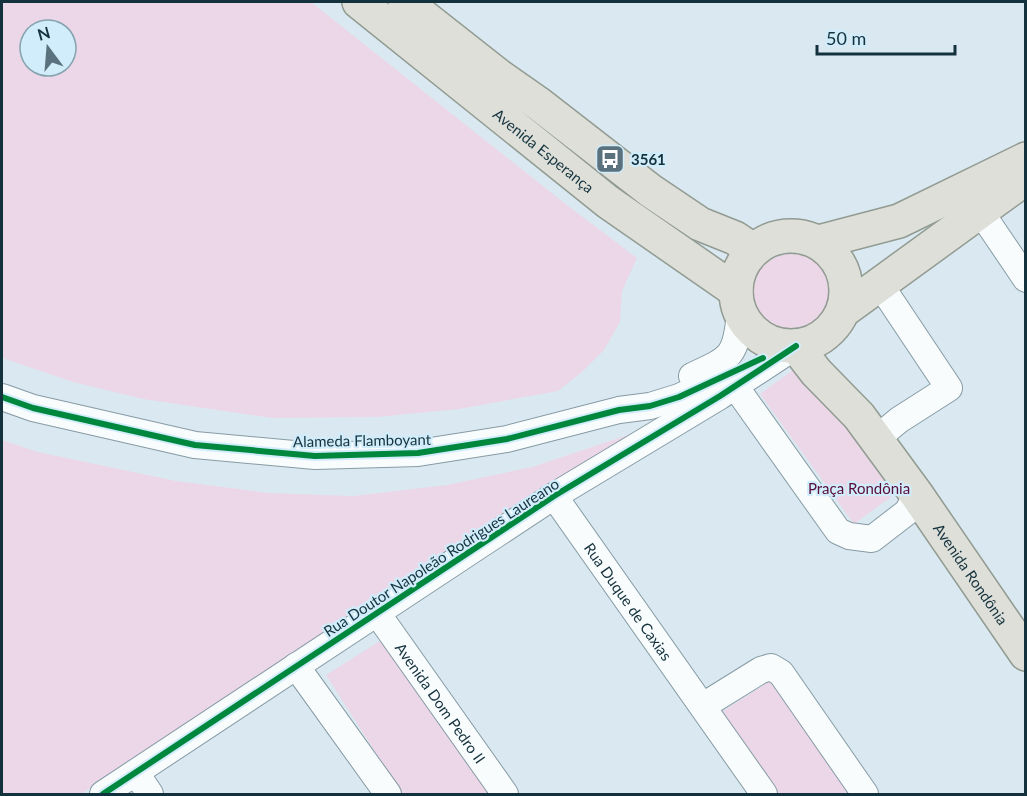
<svg xmlns="http://www.w3.org/2000/svg" width="1027" height="796" font-family="Lato,sans-serif">
  <rect width="100%" height="100%" fill="#dae9f1"/>
  <g fill="#ebd7e7" fill-rule="evenodd">
    <path d="M2 2H311L563 202 637 258 622 291 620 322 604 350 582 372 558 391 459 409 377 417 272 418 143 399 73 382 2 358ZM30 30H66V66H30Z"/>
    <circle cx="792" cy="295" r="41"/>
    <path d="M804 369 895 494 854 524 760 394 793 370Z"/>
    <path d="M637 432 556 480 81 794H2V440L38 452 176 481 269 493 353 496 447 485 532 467Z"/>
    <path d="M383 639 494 790 486 794H402L326 675Z"/>
    <path d="M776 677 852 794H773L720 713Z"/>
  </g>
  <g fill="none" stroke-linecap="round" stroke-linejoin="round">
    <g stroke="#869ba5" stroke-width="28">
      <g id="minor">
        <path d="M980 211 1026 279"/>
        <path d="M692 376C731 358 736 357 740 313"/>
        <path d="M735 386 838 531 849 536 872 539 907 512 917 495"/>
        <path d="M2 397 33 408 195 445 315 456 418 453 507 439 619 410 650 406 679 397 722 378"/>
        <path d="M876 439 899 420 949 388 879 283"/>
        <path id="s1" d="M554 496 764 794"/>
        <path id="s2" d="M377 613 505 794"/>
        <path d="M296 666 388 794"/>
        <path d="M703 706 761 670 771 667 781 673 865 794"/>
        <path d="M136 773 150 794"/>
        <path d="M103 794 554 496 720 396 796 346"/>
      </g>
    </g>
    <g stroke="#929b92" stroke-width="36">
      <g id="major">
        <path id="s3" d="M359 2 608 202 736 291"/>
        <path d="M405 2 499 76 539 104 651 191 700 224 735 238 753 250"/>
        <circle cx="791" cy="291" r="55"/>
        <path d="M819 242 899 221 1026 159"/>
        <path d="M843 311 1026 178"/>
        <path id="s4" d="M796 346 816 372 859 416 917 495 1026 654"/>
      </g>
    </g>
    <use href="#minor" stroke="#f9fcfd" stroke-width="26"/>
    <use href="#major" stroke="#dddfd8" stroke-width="33"/>
    <g stroke="#d1ecfa" stroke-width="10">
      <g id="cycleway">
        <path d="M2 397 33 408 195 445 315 456 418 453 507 439 619 410 650 406 679 397 763 358"/>
        <path d="M103 794 554 496 720 396 796 346"/>
      </g>
    </g>
    <use href="#cycleway" stroke="#00873e" stroke-width="6"/>
  </g>
  <defs>
    <g id="bus-square" transform="scale(1.5)"><rect x="-9" y="-9" width="18" height="18" rx="4" fill="#59727d" stroke="#d1ecfa"/><path d="M-5-6H5V4H4V6H2V4H-2V6H-4V4H-5ZM-3.5-4V0h7V-4ZM-3.5 1.2v1.5H-2V1.2ZM2 1.2v1.5H3.5V1.2Z" fill="#fff"/></g>
  </defs>
  <g fill-rule="evenodd">
    <use href="#bus-square" x="610" y="159"/>
  </g>
  <g text-anchor="middle" dominant-baseline="central" stroke-width="4.5" stroke-linejoin="round" paint-order="stroke">
    <g font-size="15" fill="#14323e" stroke="#d1ecfa">
      <text stroke="none"><textPath href="#s3" startOffset="237">Avenida Esperança</textPath></text>
      <text transform="translate(362 440) rotate(-1)">Alameda Flamboyant</text>
      <text transform="translate(441 557) rotate(-33)">Rua Doutor Napoleão Rodrigues Laureano</text>
      <text stroke="none"><textPath href="#s4" startOffset="288">Avenida Rondônia</textPath></text>
      <text stroke="none"><textPath href="#s1" startOffset="129">Rua Duque de Caxias</textPath></text>
      <text stroke="none"><textPath href="#s2" startOffset="110">Avenida Dom Pedro II</textPath></text>
    </g>
    <g font-size="15" font-weight="bold" fill="#14323e" stroke="#d1ecfa" text-anchor="start">
      <text x="631" y="159">3561</text>
    </g>
    <g font-size="15" fill="#590d3b" stroke="#d1ecfa">
      <text x="859" y="488">Praça Rondônia</text>
    </g>
  </g>
  <rect width="1027" height="796" fill="none" stroke="#14323e" stroke-width="6"/>
  <g transform="translate(48 48) rotate(344)"><circle r="28" fill="#d1ecfa" stroke="#85a2af" stroke-width="1.5"/>
  <path d="M0-4.5L10 22L0 15L-10 22Z" fill="#59727d"/>
  <text y="-9" font-size="16" font-weight="bold" text-anchor="middle" fill="#14323e">N</text>
  </g>
  <path d="M817 45v9h138v-9" fill="none" stroke="#14323e" stroke-width="3"/>
  <text x="826" y="45" font-size="18" fill="#14323e" stroke="#d1ecfa" stroke-width="4.5" paint-order="stroke">50 m</text>
</svg>
